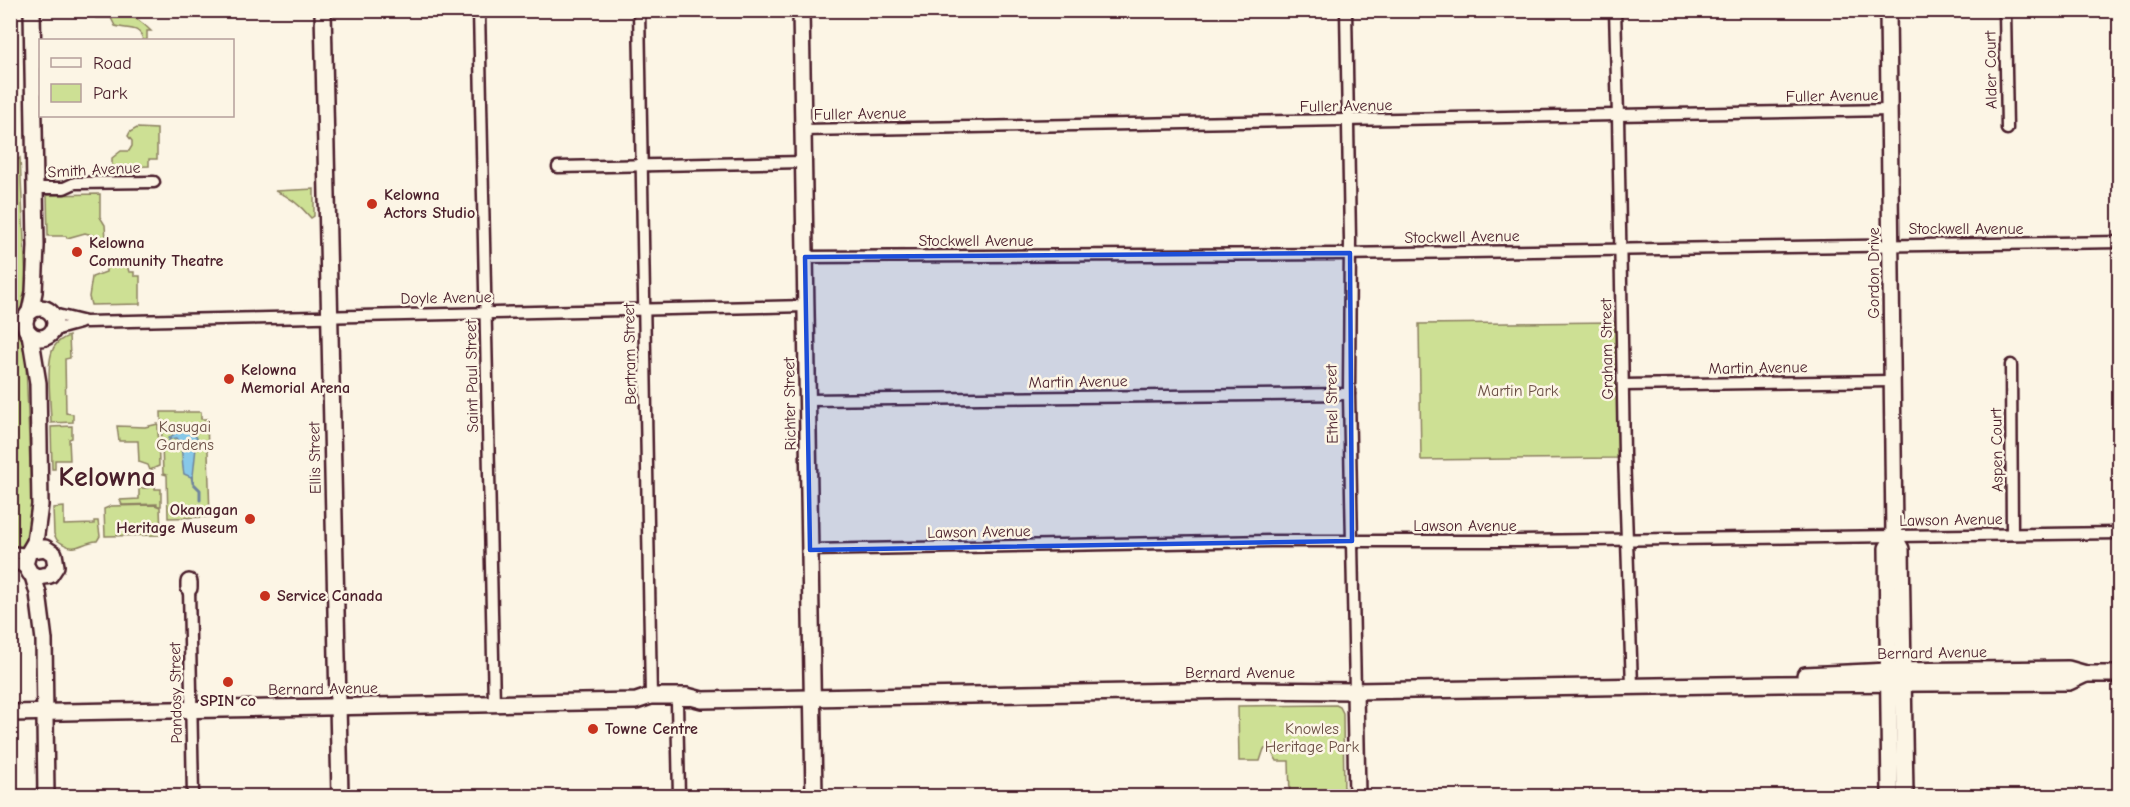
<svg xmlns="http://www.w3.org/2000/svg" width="2130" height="807" font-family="'Comic Neue',sans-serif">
  <rect width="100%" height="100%" fill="#fcf5e5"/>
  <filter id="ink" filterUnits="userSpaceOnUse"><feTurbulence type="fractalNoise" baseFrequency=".0167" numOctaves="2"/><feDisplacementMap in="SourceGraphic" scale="12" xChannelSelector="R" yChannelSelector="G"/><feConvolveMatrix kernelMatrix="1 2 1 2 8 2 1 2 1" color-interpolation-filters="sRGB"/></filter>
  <g filter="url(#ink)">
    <path fill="#f1dfc9" d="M10 11H17L20 120H11Z"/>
    <g fill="#cde094" stroke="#8c8060" stroke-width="1.5">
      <path d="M98 11C122 10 133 13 151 31H147V40H143C140 25 127 30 115 26L111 18H96Z"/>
      <path d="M137 128 157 129V159H149V166L112 167V158L121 151H129L132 146V141L128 136 130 132Z"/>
      <path d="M20 158 27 302C22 319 14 321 25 339L32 516 27 546 11 549 10 165Z"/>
      <path d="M314 189V216L311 218C301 206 290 196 275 191Z"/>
      <path d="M100 194V217L105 225 106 239 85 233 67 238 66 236H48L47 195Z"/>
      <path d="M121 265H127L129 272H134V276H140V304L91 305 89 297 92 277 106 272V266L121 267Z"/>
      <path d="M1616 322 1618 458 1421 460 1419 324Z"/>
      <path d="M69 336 70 358 65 359 66 413 73 414V422L51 423C51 404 45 362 54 347 58 341 63 338 69 336Z"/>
      <path d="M161 412H201V419H207L210 517 168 518 167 475 163 474Z"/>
      <path d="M158 424 159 466 150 470 148 465 139 462 138 441H119L117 426 145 427Z"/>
      <path d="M72 426V438L69 439 70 460H55V469H52L51 427Z"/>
      <path d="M150 483H155V489H161V506H157V504L122 505 120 500 139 499V488H148Z"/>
      <path d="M155 505 160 507 161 535 105 536 104 509 111 506Z"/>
      <path d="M64 507V525L94 524V521H98L100 536 97 541C80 542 77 555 57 540L54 534 53 508Z"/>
      <path d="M1336 705 1340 707 1343 713 1344 796H1290L1289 761H1277L1270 749H1264L1260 761H1239L1238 706Z"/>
    </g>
    <path fill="#87c8e8" stroke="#6f849c" stroke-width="1.5" d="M183 425H187L197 438 193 476 191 477 184 474C181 461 184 447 177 438L170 439 169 443V438L174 434 177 427Z"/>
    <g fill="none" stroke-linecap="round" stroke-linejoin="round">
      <path stroke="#6f849c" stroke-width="3" d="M192 477 193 483 200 490V500"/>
      <g stroke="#4a1f2b" stroke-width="15">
        <g id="street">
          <path d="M479 10 494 704"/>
          <path d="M639 10 651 696 645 700"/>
          <path d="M1346 10 1350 240 1349 394 1355 691"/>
          <path d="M1615 10 1618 116 1624 453 1632 686"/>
          <path d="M2005 10 2007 129"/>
          <path d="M803 130 1889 110"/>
          <path d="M558 167 804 162"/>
          <path d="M36 188H64L75 183 154 182"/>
          <path d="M805 257 1339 254 2120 242"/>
          <path d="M53 314 86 322 806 306"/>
          <path d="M54 330 80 323"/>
          <path d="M2011 365 2012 534"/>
          <path d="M1624 385 1892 381"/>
          <path d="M808 400 1349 394"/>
          <path d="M810 550 1270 541H1520L2120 533"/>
          <path d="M10 552 28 554"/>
          <path d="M10 560 27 569"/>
          <path d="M189 588 193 796"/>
          <path d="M679 796 677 703 680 700H690"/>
        </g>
      </g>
      <g stroke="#4a1f2b" stroke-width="20">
        <g id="secondary">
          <path d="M323 10 340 796"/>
          <path d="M801 10 814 796"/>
          <path d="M1888 10 1894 536 1901 549 1905 796"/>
          <circle cx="40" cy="323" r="15"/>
          <path d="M30 311 34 292 36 246 32 10"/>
          <path d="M30 334 38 383 40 505 35 542 28 554 25 564 30 573 37 577 50 575 56 566 54 554 45 548 31 550"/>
          <path d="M33 576 38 593 44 640 46 796"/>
          <path d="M189 582V588"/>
          <path d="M1805 675 1889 671 2068 669 2086 674H2120"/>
          <path d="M1355 691 1357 796"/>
          <path d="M10 713 636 701 651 696H687L702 700 752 699 1239 690 1355 691 1779 684 2069 682 2086 674"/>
          <path d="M1890 796 1887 548 1894 536"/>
        </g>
      </g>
      <use href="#street" stroke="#fcf5e5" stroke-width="10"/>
      <use href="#secondary" stroke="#fcf5e5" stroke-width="15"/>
    </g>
  </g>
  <path fill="#1d4ed8" fill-opacity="0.2" stroke="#1d4ed8" stroke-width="4.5" stroke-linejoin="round" d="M1350 253 1352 541 810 550 805 257Z"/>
  <g fill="#c8321e" stroke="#fcf5e5" stroke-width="2">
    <circle cx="372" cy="204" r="6"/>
    <circle cx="77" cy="252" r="6"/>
    <circle cx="229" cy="379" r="6"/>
    <circle cx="250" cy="519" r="6"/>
    <circle cx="265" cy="596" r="6"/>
    <circle cx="228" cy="682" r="6"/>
    <circle cx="593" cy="729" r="6"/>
  </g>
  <g text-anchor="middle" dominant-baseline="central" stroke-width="5" stroke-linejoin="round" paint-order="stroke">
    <g font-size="16" fill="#4a1f2b" stroke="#fcf5e5">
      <text transform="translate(1991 70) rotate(-91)">Alder Court</text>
      <text transform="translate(1832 96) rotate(-1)">Fuller Avenue</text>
      <text transform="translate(1346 106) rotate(-1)">Fuller Avenue</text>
      <text transform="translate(860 114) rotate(-1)">Fuller Avenue</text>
      <text transform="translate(94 170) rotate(-3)">Smith Avenue</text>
      <text x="1966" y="229">Stockwell Avenue</text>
      <text transform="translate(1462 237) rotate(-1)">Stockwell Avenue</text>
      <text x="976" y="241">Stockwell Avenue</text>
      <text transform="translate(1874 273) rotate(-90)">Gordon Drive</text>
      <text transform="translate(446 298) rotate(-1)">Doyle Avenue</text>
      <text transform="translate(1607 349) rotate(-91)">Graham Street</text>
      <text transform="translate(630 354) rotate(-91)">Bertram Street</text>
      <text transform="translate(1758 368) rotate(-1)">Martin Avenue</text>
      <text transform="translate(472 376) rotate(-91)">Saint Paul Street</text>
      <text transform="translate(1078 382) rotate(-1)">Martin Avenue</text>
      <text transform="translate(790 404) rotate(-91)">Richter Street</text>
      <text transform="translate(1332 404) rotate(-91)">Ethel Street</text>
      <text transform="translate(1997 450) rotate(-91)">Aspen Court</text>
      <text transform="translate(315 458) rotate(-91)">Ellis Street</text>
      <text transform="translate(1951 520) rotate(-1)">Lawson Avenue</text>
      <text x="1465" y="526">Lawson Avenue</text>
      <text transform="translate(979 532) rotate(-1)">Lawson Avenue</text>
      <text transform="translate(1932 653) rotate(-1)">Bernard Avenue</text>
      <text x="1240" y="673">Bernard Avenue</text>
      <text transform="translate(323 689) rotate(-1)">Bernard Avenue</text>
      <text transform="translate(176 693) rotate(-91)">Pandosy Street</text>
    </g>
    <g font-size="16" font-weight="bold" fill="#4a1f2b" stroke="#fcf5e5" text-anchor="start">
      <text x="384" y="195">Kelowna<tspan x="384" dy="18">Actors Studio</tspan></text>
      <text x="89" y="243">Kelowna<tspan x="89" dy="18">Community Theatre</tspan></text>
      <text x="241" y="370">Kelowna<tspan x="241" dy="18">Memorial Arena</tspan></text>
      <text x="238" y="510" text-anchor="end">Okanagan<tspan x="238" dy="18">Heritage Museum</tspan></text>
      <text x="277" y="596">Service Canada</text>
      <text x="228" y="701" text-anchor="middle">SPIN co</text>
      <text x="605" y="729">Towne Centre</text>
    </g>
    <g font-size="16" fill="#6b4f45" stroke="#fcf5e5">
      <text x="1518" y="391">Martin Park</text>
      <text x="185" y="427">Kasugai<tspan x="185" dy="18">Gardens</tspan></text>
      <text x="1312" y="729">Knowles<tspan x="1312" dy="18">Heritage Park</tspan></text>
    </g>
    <g font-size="28" font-weight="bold" fill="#4a1f2b" stroke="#fcf5e5">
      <text x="107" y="477">Kelowna</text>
    </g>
  </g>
  <rect width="2130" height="807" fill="none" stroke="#fcf5e5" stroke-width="36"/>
  <rect x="18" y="18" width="2094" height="771" fill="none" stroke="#4a1f2b" stroke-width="2" filter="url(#ink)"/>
  <rect x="39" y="39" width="195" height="78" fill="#fcf5e5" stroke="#b59f9b" stroke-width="1.5"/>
  <rect x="51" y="58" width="30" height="9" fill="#fcf5e5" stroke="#b59f9b" stroke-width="1.5"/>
  <text x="93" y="69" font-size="18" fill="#4a1f2b">Road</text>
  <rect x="51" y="84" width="30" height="18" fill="#cde094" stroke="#b59f9b" stroke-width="1.5"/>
  <text x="93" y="99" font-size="18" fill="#4a1f2b">Park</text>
</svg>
